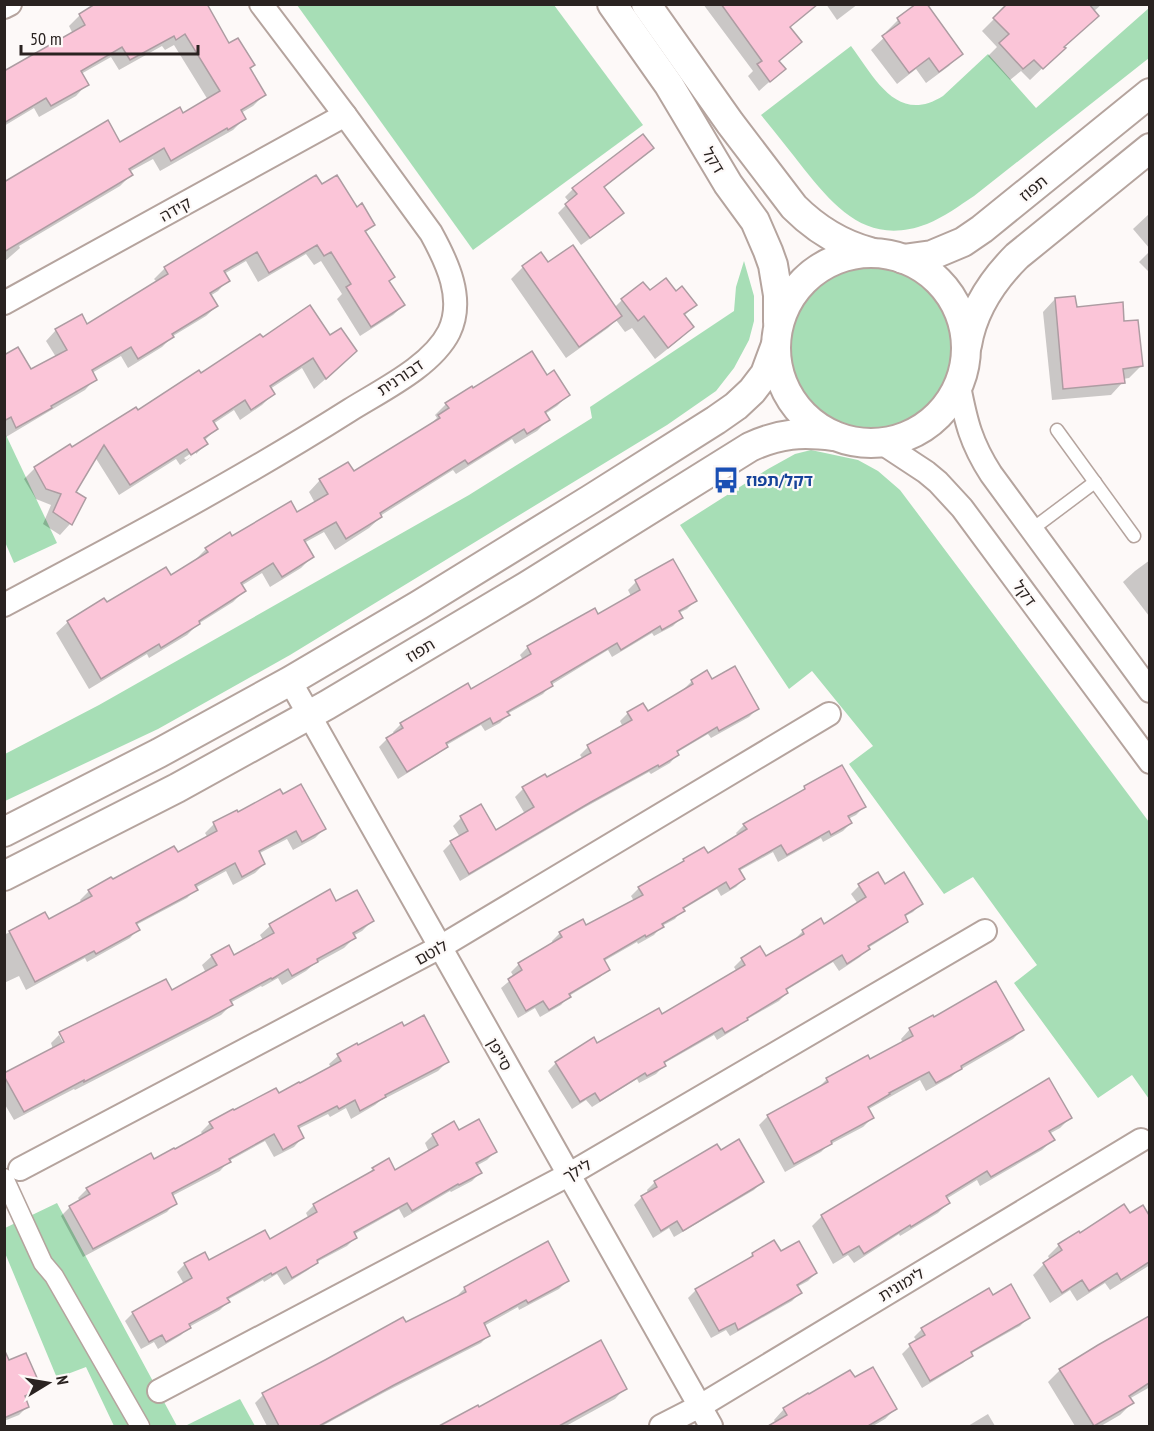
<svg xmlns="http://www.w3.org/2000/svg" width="1154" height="1431" font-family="'PT Sans Narrow','Noto Sans Hebrew',sans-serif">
  <rect width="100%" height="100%" fill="#fdf9f8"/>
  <g fill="#a7deb6">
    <path d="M297 5H554L643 125 473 250Z"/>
    <path d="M1149 8V58L974 196C959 206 944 217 927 224 869 246 837 210 804 169 790 151 776 133 761 115L851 46C875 78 897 125 943 96L988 54 1036 108Z"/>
    <circle cx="871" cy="348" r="88"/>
    <path d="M744 261 754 296V321L749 340 734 368 716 391 667 425 290 655 158 729 5 801V754L99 705 469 495 592 418 590 407 734 311 736 287Z"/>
    <path d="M5 433 57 543 14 563 5 542Z"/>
    <path d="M811 450 858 460 878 471 900 490 1149 822V1099L1132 1075 1098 1098 1014 983 1037 965 973 877 944 894 849 764 873 746 812 671 789 689 680 525 768 469 795 454Z"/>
    <path d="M57 1203 177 1426H114L86 1367 57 1378 5 1253V1228Z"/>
    <path d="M240 1399 255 1426H185Z"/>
  </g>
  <g fill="#0003">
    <path d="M98 4 229 45 249 69 264 95 253 106 241 113 244 119 233 130 160 171 153 159 129 172 131 175 120 186 19 246 20 248 4 262V184L120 144 183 115 208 100 174 45 165 50 162 46 119 70 111 57 81 74 87 84 76 96 39 117 34 108 4 126V73L73 34 69 26 80 15Z"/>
    <path d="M703 4H796L804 14 789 28 800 42 778 62 784 69 759 91 748 76 753 71Z"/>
    <path d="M826 4H858L837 20Z"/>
    <path d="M1009 4H1102L1093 12 1097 16 1030 80 1021 71 1010 80 988 56 997 47 982 31Z"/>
    <path d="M898 20 961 53 949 66 926 83 916 69 897 84 871 50 888 34 886 32Z"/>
    <path d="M652 148 644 156 603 188 622 213 614 221 581 245 558 213 569 202 565 197 573 189Z"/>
    <path d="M316 177 321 186 356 209 374 225 365 233 388 282 404 305 393 315 360 336 337 299 342 294 321 261 314 265 306 254 258 282 246 261 224 274 228 280 218 291 210 296 217 306 206 316 173 336 162 347 128 368 121 356 92 373 95 379 85 390 6 437 4 434V357L30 371 56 357 46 341 56 330 87 326 157 282 154 279 165 268Z"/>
    <path d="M1150 213V249L1133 229Z"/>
    <path d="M1150 251V273L1139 262Z"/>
    <path d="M548 264 614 308 622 300 650 292 676 293 695 305 684 316 692 327 680 339 655 359 632 328 625 332 616 320 608 328 566 358 511 279 523 267Z"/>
    <path d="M1055 299 1075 309 1123 323 1141 366 1129 378 1123 379V382L1111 395 1052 400 1043 312Z"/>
    <path d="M262 339 345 362 314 389 302 368 270 389 273 394 262 405 240 420 234 410 213 424 216 429 204 441 206 444 196 454V450L184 458 186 460 195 454 180 465 176 459 119 495 95 457 74 493 84 499 70 524 60 535 43 524 51 505 36 499 24 479 35 468 70 446 72 449Z"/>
    <path d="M546 377 568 395 557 406 545 414 548 420 537 431 515 444 512 439 456 474 453 470 380 516 381 517 369 528 335 550 324 532 304 543 312 557 301 568 270 587 262 573 241 586 244 591 233 602 198 624 187 635 149 658 147 654 89 689 56 633 68 622 171 577 195 561V560L206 549 297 514 315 503 309 492 320 480 354 473 427 427 437 418 435 415 446 404 473 390Z"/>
    <path d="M1150 560V615L1149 616 1123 582 1135 571Z"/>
    <path d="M673 561 695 601 687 609 679 613 681 618 673 626 654 636 652 633 612 657 608 650 551 685 543 694 507 714 508 715 500 723 485 731 481 725 445 746 438 754 398 779 379 747 387 739 395 735 393 732 401 724 471 691 523 660 520 655 528 647 598 616 631 596 628 590 636 582Z"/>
    <path d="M692 681H712L757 709 749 717 711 738 708 734 676 753 677 755 670 763 651 774 649 772 582 809 460 881 443 851 451 843 460 837 453 826 461 818 496 832 525 814 515 797 523 789 547 779 583 759 580 755 588 747 623 727 620 721 628 713H647L685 691 684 689Z"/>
    <path d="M805 788 864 807 856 815 848 819 851 823 843 831 823 842 821 838 778 862 773 852 739 871 744 879 736 887 721 896 717 889 682 910 675 919 662 926 654 935 638 944 637 942 604 961 608 969 600 977 569 996 561 1005 540 1017 535 1008 518 1018 501 988 514 977 511 972 519 964 553 944 552 941 560 933 582 921 586 927 634 901 631 896 639 888 678 866 684 860 707 855 738 836 736 833 744 825 796 796Z"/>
    <path d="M214 824 324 829 315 838 293 850 287 839 258 854 264 864 255 873 233 885 226 871 195 888 196 889 187 898 136 925 138 929 130 938 87 962 85 958 26 990 19 976 4 983V935L45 914 49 921 82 903 80 900 89 891 177 854 208 838 205 833Z"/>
    <path d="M859 886H884L921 904 913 912 904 917 906 921 898 929 868 948 860 957 839 971 833 962 785 991 787 993 779 1001 744 1021 738 1027 717 1040 714 1035 663 1064 664 1066 656 1074 639 1083 637 1079 592 1107 586 1100 572 1109 548 1071 556 1063 662 1016 737 972 734 967 742 959 765 958 795 939 803 931 824 926 858 904 851 894Z"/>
    <path d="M336 903 372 921 362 931 353 936 354 938 344 948 313 965 306 971 282 985 278 978 262 987 261 986 230 1003 231 1005 221 1015 75 1090 74 1089 14 1120 4 1103V1075L53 1049 51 1043 59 1035 66 1049 62 1035H59L60 1034 171 992 206 973 202 965 212 956 234 957 263 940 260 935 270 926Z"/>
    <path d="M910 1029 1022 1030 1013 1039 958 1071 951 1077 926 1091 920 1080 867 1110 872 1118 863 1127 827 1146 821 1152 785 1172 759 1125 768 1116 818 1088 827 1079 870 1061 903 1043 901 1039Z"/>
    <path d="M357 1045 447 1062 438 1071 380 1101 375 1105 351 1119 346 1108 330 1117 328 1114 298 1129 302 1138 294 1147 274 1157 265 1141 229 1161 220 1171 172 1196 175 1203 167 1212 83 1257 61 1216 70 1207 80 1201 78 1198 87 1189 154 1161 203 1135 201 1132 210 1123 278 1095 331 1068 329 1064 338 1056Z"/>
    <path d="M1070 1118 1060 1128 1049 1134 1053 1140 1042 1150 980 1186 977 1180 946 1199 948 1203 938 1213 900 1236 899 1234 854 1263 848 1255 833 1264 812 1226 822 1216Z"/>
    <path d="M454 1123 459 1132 495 1152 487 1160 476 1166 480 1173 472 1181 451 1192 450 1191 404 1218 399 1209 353 1235 355 1238 347 1246 315 1263 308 1270 284 1285 277 1274 264 1282 263 1280 227 1300 228 1302 220 1310 189 1327 181 1335 158 1349 154 1342 141 1349 125 1321 133 1313 184 1284 177 1272 185 1264 209 1262 270 1241 309 1219 306 1213 314 1205 366 1177 373 1169 395 1172 429 1152 425 1143 433 1135Z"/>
    <path d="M717 1146 720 1152 762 1182 754 1190 674 1237 669 1228 653 1238 634 1205 642 1197 648 1193 647 1190 655 1182Z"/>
    <path d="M1143 1207 1150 1218V1265L1110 1290 1105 1283 1077 1301 1070 1290 1050 1303 1033 1275 1044 1264 1050 1260 1048 1256 1059 1245 1079 1235 1130 1215Z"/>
    <path d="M780 1253 816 1273 808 1281 797 1287 800 1293 792 1301 730 1336 726 1330 711 1338 688 1298 696 1290 745 1262 753 1254Z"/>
    <path d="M567 1281 559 1289 519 1310 518 1307 484 1326 489 1335 481 1343 385 1392 322 1426H267L255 1403 263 1395 326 1362 457 1298V1296L465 1288Z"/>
    <path d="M992 1297 1028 1318 1020 1326 970 1354 971 1355 963 1363 922 1388 902 1354 910 1346 917 1341 914 1337 922 1329Z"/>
    <path d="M1150 1318V1387L1129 1399 1132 1403 1120 1415 1101 1426H1075L1048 1382 1060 1370Z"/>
    <path d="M4 1357 40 1388 33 1396 24 1400 27 1407 19 1415 4 1421Z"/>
    <path d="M854 1379 895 1409 885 1419 873 1426H771L776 1423 774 1420 784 1409Z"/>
    <path d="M625 1388 615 1399 566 1426H446L451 1421Z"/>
    <path d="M988 1414 995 1426H968Z"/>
  </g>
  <g fill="#fbc5d8" stroke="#ad9ca2" stroke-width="1.5">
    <path d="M95 4H207L229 43 238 38 255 65 250 68 266 95 241 110 246 119 228 130 227 128 171 161 164 148 129 169 133 175 4 252V182L108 120 120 142 180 107 183 113 220 91 185 34 176 40 174 36 130 60 122 47 81 71 89 85 51 106 46 98 4 123V71L85 25 79 14Z"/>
    <path d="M721 4H818L790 27 802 42 779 61 786 69 770 82 757 64 762 61Z"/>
    <path d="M916 4H927L963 54 939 72 929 58 909 73 882 36 900 23 897 18Z"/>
    <path d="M1007 4H1089L1099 16 1064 47 1066 48 1043 69 1034 60 1023 69 999 43 1009 34 993 18Z"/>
    <path d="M643 134 654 148 604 187 624 213 590 238 565 204 577 194 572 188Z"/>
    <path d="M316 175 322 184 337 175 357 207 362 203 375 225 365 231 395 277 389 281 405 305 371 327 346 287 351 284 331 252 324 256 317 245 269 273 257 252 224 271 230 281 210 293 218 306 172 334 174 337 138 359 131 347 92 370 97 380 51 406 52 408 16 428 11 417 4 421V355L18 347 31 369 67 350 55 329 82 314 87 324 168 274 164 267Z"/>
    <path d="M573 245 622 316 579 347 522 266 541 252 548 262Z"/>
    <path d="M666 278 676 291 682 286 697 305 684 314 694 327 668 348 644 316 638 321 621 299 643 282 650 290Z"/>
    <path d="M1075 296 1077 307 1123 302 1124 321 1138 320 1143 366 1123 369 1125 383 1063 389 1055 298Z"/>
    <path d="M310 305 330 335 341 328 357 351 326 379 313 358 270 386 275 394 251 410 245 400 213 421 218 429 204 438 208 444 191 455 187 449 130 485 104 445 76 492 86 498 72 525 53 512 61 494 46 489 34 467 70 444 72 447 136 407 138 410 199 370 201 373 260 334 263 337Z"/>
    <path d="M532 351 547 375 554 370 570 395 545 412 550 420 527 434 524 429 468 464 465 460 380 513 382 517 346 539 336 522 304 540 314 557 282 577 273 563 241 583 246 591 199 621 200 624 161 648 159 644 101 679 67 621 104 598 107 602 166 567 171 575 208 552 205 548 230 532 232 536 291 501 297 512 328 494 319 479 348 462 354 471 440 418 438 415 449 408 445 403 472 386 473 388Z"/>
    <path d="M673 559 697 601 679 611 683 618 662 630 660 626 621 650 617 643 551 682 553 686 507 712 510 715 493 724 490 718 446 743 448 747 407 772 386 738 403 728 400 723 468 683 471 689 531 654 527 646 552 632 595 608 598 614 640 590 635 580Z"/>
    <path d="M735 666 759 709 719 731 717 727 677 751 679 755 659 767 658 765 591 802 469 874 450 841 468 831 460 816 481 804 496 830 534 807 522 787 545 774 547 777 591 753 587 745 632 720 627 712 643 703 648 711 693 684 691 680 707 670 712 679Z"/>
    <path d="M842 765 866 807 848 816 852 823 831 835 829 831 787 855 781 845 739 869 745 879 730 889 726 882 683 908 685 911 662 924 664 927 646 937 645 935 604 959 610 970 569 994 571 997 549 1010 543 1001 526 1011 508 979 522 970 518 963 562 937 559 932 583 919 586 925 643 895 638 887 684 861 683 859 704 847 708 853 747 829 743 824 805 789 804 786Z"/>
    <path d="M301 784 326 829 302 842 296 831 259 851 265 864 242 877 235 863 195 885 198 890 136 923 140 930 96 954 94 951 35 982 9 931 45 912 49 919 92 896 88 890 111 877 113 879 174 846 178 852 217 831 213 822 237 810 238 812 280 789 283 794Z"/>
    <path d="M878 872 885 884 904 872 923 904 905 915 908 922 868 946 870 949 847 964 842 955 786 989 788 993 747 1018 748 1020 725 1033 722 1028 664 1062 666 1066 647 1076 645 1073 600 1101 595 1093 580 1102 555 1062 594 1037 597 1043 659 1008 662 1014 745 965 741 958 760 946 766 956 804 934 802 930 821 918 824 924 866 897 858 884Z"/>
    <path d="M330 889 336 901 357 890 374 921 353 933 356 938 317 959 318 962 292 976 288 969 272 979 271 978 230 1000 233 1005 209 1018 84 1082V1080L24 1112 4 1076V1073L64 1042 59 1032 166 979 172 990 217 965 211 955 229 945 234 955 274 933 269 924Z"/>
    <path d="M996 981 1024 1030 961 1066 962 1069 936 1083 929 1072 889 1093 890 1094 868 1107 874 1118 831 1141 832 1144 794 1164 767 1115 828 1082 826 1078 868 1055 870 1059 913 1036 909 1028 933 1015 934 1017Z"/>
    <path d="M424 1015 449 1062 385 1095 386 1097 360 1111 355 1100 339 1109 337 1106 298 1126 304 1138 283 1150 274 1134 229 1159 231 1162 172 1193 177 1204 93 1249 69 1206 90 1194 86 1188 151 1153 154 1159 174 1148 175 1149 213 1128 209 1122 233 1109 234 1110 276 1088 279 1093 299 1082 300 1083 341 1061 337 1054 357 1043 358 1045 402 1022 404 1026Z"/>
    <path d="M1049 1078 1072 1118 1049 1131 1055 1140 991 1177 987 1171 946 1196 950 1203 911 1227 910 1225 864 1254 859 1246 843 1255 821 1215Z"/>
    <path d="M479 1119 497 1152 476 1163 482 1173 459 1185 458 1184 412 1211 407 1203 354 1232 357 1238 317 1260 318 1263 292 1278 286 1267 272 1275 271 1273 227 1298 230 1302 189 1324 191 1328 166 1342 162 1335 149 1342 132 1312 192 1278 184 1263 205 1252 209 1260 265 1230 270 1239 317 1212 313 1204 374 1170 372 1168 389 1158 395 1170 438 1145 432 1134 454 1121 459 1130Z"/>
    <path d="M739 1139 764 1182 683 1231 677 1221 661 1231 641 1196 657 1187 654 1181 717 1144 721 1150Z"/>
    <path d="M1124 1204 1130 1213 1143 1205 1149 1215V1262L1121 1280 1117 1273 1089 1291 1082 1280 1062 1293 1043 1263 1062 1250 1058 1244 1079 1231 1080 1233Z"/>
    <path d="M774 1240 781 1251 799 1241 817 1273 797 1285 802 1293 738 1330 735 1323 719 1331 695 1289 753 1256 752 1253Z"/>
    <path d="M548 1241 569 1281 528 1303 526 1300 484 1323 490 1336 394 1385 319 1426H279L262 1393 325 1360 403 1317 406 1322 466 1292 464 1287Z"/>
    <path d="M1011 1284 1030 1318 971 1352 973 1356 930 1381 909 1344 925 1335 921 1328 989 1288 993 1295Z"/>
    <path d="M1149 1316V1383L1129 1396 1134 1403 1094 1426 1059 1369 1098 1345Z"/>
    <path d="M601 1340 627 1389 559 1426H439L478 1405 479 1407Z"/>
    <path d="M4 1349 9 1360 26 1353 42 1389 25 1396 29 1407 4 1418Z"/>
    <path d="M873 1367 897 1409 868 1426H768L787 1415 783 1408 808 1393 809 1394 850 1370 855 1377Z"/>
  </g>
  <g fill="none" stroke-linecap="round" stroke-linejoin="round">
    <g stroke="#b5a49e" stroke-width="15">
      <g id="service">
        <path d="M1057 430 1134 536"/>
        <path d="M1031 530 1095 482"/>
      </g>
    </g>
    <g stroke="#b5a49e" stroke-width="21">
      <path id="pedestrian" d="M4 1178 43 1263 54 1276 140 1426"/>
    </g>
    <g stroke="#b5a49e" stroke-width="26">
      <g id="minor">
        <path d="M4 7 10 4"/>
        <path d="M4 303 345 115"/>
        <path d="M959 386C966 422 971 443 991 474L1150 691"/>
        <path d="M882 443 926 472 938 482 962 508 1150 762"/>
        <path d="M4 605C121 543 238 481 350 410 382 390 432 366 449 332 465 299 447 262 431 233L345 115 261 4"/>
        <path d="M290 681 711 1426"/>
        <path d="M20 1169 442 946 829 714"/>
        <path d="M159 1391 568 1175 985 931"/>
        <path d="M661 1426 702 1405 1141 1140"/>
      </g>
    </g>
    <g stroke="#b5a49e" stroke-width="32">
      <g id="tertiary">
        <path d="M612 4 669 85 728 184 755 221 768 251 773 265 778 295V322"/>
        <path d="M646 4 730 123 794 207C816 229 840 244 870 252"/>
        <circle cx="871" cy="348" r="95"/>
        <path d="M903 259 932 255 963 242 982 229 1150 93"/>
        <path d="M967 345C973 309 992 281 1017 256L1150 148"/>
        <path d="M4 832 159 753 290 681 419 605 591 499 716 420 736 406 752 391 765 374 775 347"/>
        <path d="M4 876 177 788 327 705 527 586 750 447C780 433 802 432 834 436"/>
      </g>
    </g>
    <use href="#service" stroke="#fff" stroke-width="12"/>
    <use href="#pedestrian" stroke="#fff" stroke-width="18"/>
    <use href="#minor" stroke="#fff" stroke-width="22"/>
    <use href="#tertiary" stroke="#fff" stroke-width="28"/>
  </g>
  <defs>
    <g id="bus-bare" transform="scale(2.07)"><path d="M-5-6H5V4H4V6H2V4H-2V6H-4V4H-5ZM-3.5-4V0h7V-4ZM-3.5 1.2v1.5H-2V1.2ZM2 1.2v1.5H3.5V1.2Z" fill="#1a4fb4" stroke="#fdf9f8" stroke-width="2.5" paint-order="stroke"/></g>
  </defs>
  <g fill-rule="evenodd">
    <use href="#bus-bare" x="726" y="480"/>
  </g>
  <g text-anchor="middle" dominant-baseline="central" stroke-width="4.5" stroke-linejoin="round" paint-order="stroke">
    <g font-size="16" fill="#2a2321" stroke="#fdf9f8">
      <text transform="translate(714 160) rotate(59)">דקל</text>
      <text transform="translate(1033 188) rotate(-39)">תפוז</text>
      <text transform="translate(175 209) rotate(-29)">קידה</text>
      <text transform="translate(400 377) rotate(-34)">דבורנית</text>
      <text transform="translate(1025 593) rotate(54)">דקל</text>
      <text transform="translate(420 650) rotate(-31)">תפוז</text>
      <text transform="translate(431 952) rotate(-29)">לוטם</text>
      <text transform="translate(500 1054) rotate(61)">סייפן</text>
      <text transform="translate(577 1170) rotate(-30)">לילך</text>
      <text transform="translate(901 1284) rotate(-31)">לימונית</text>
    </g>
    <g font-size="16" font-weight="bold" fill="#164399" stroke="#fdf9f8" text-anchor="start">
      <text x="746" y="480">דקל/תפוז</text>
    </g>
  </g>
  <rect width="1154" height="1431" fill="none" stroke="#2a2321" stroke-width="12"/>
  <g transform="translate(48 1383) rotate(79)" stroke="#fdf9f8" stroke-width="4.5" paint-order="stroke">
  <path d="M0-4.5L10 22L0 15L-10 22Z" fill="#2a2321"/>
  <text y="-9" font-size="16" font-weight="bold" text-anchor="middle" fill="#2a2321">N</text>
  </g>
  <path d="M21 45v9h177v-9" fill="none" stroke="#2a2321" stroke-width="3"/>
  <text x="30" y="45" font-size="18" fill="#2a2321" stroke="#fdf9f8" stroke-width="4.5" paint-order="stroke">50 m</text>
</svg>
